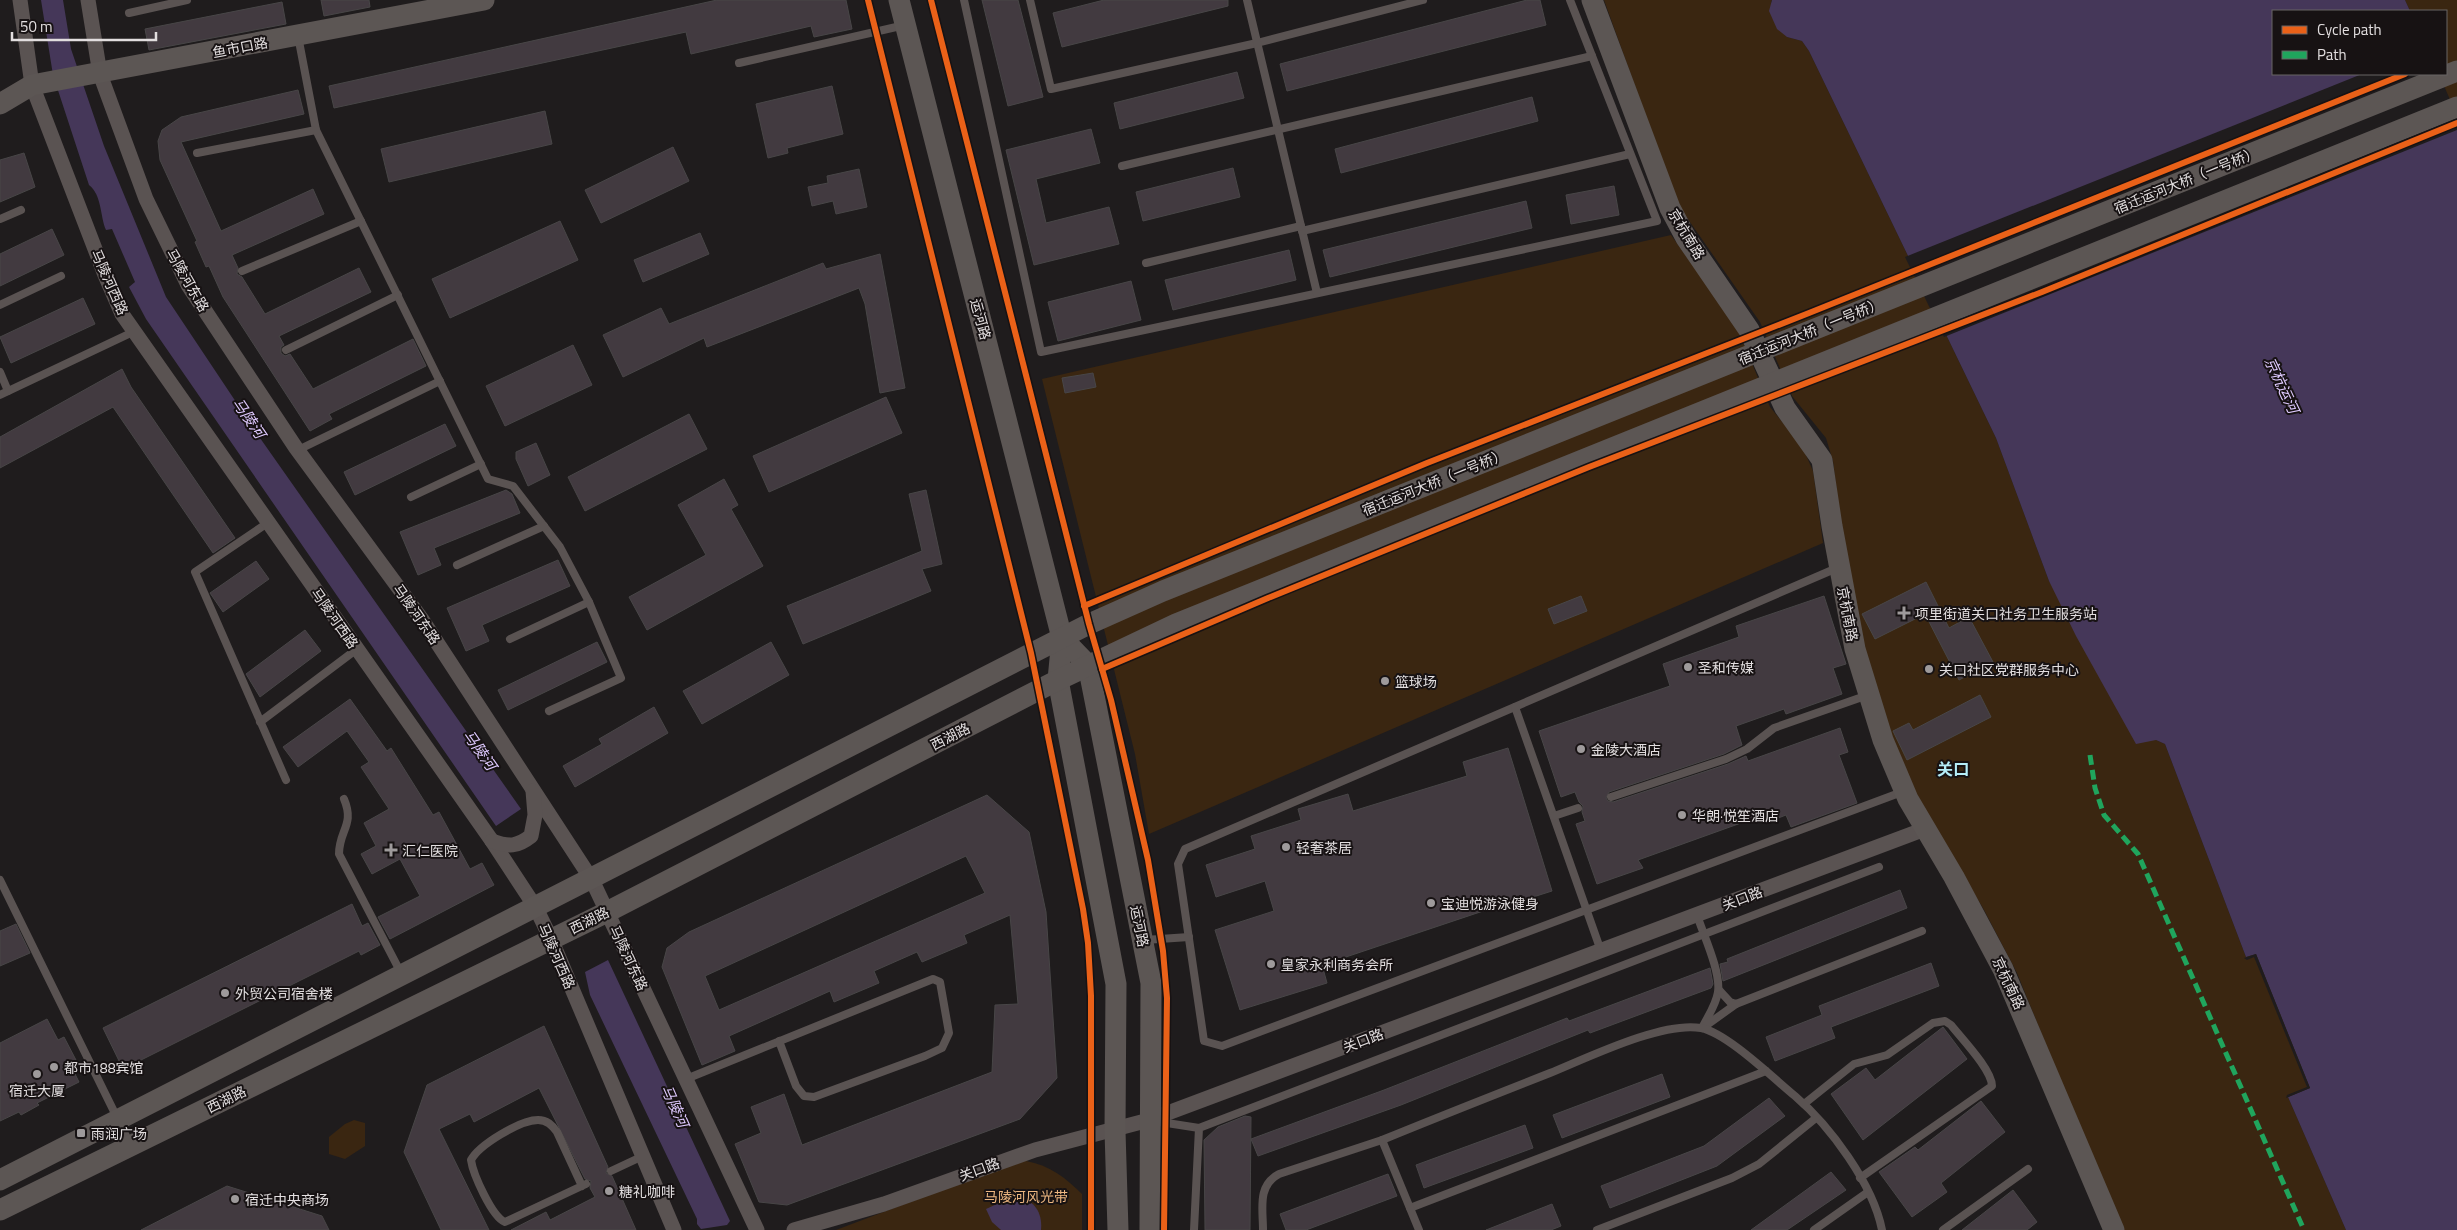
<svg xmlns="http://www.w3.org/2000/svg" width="2457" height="1230" font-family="'Titillium Web','Noto Sans SC',sans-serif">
  <rect width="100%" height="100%" fill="#1f1c1d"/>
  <g fill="#3a2611">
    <path d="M1604 0H1772L1771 2 1787 37 1802 41 1809 51 1996 438 2049 581 2156 740 2165 744 2246 957 2256 954 2310 1088 2288 1097 2346 1230H2121L2017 973 1983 908 1923 811 1890 738 1863 647 1846 564 1833 461 1826 438 1792 396 1760 322 1678 205Z"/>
    <path d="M2405 0H2457V123L2436 74H2446V11H2410Z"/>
    <path d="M1671 235 1737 327 1770 407 1802 446 1813 471 1823 543 1149 834 1135 754 1042 379Z"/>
    <path d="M354 1120 365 1123V1146L345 1159 329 1154V1137L345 1124Z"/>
    <path d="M1026 1161C1049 1165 1066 1178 1082 1194V1230H836L1013 1163Z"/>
  </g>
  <g fill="#453759">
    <path d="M41 0H63L71 49 104 146 166 297 260 438 521 809 496 826 146 319 129 287 135 282 112 229 106 230C100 216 102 195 89 185L53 75Z"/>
    <path d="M1772 0H2405L2410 11H2273V74H2436L2457 123V1230H2346L2288 1097 2310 1088 2256 954 2246 957 2165 744 2156 740 2136 744 2076 636 2049 581 1996 438 1809 51 1802 41 1787 37 1777 29 1769 11Z"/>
    <path d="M608 960 730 1221 727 1225 701 1229 697 1224V1219L590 995 585 972Z"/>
    <path d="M1010 1198C1031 1196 1043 1210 1041 1230H1001L992 1222 986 1209Z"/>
  </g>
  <g fill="#1f1c1d">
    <path d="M2362 74H2439L2457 116V130L1944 337 1905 257Z"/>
    <path d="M2256 954 2310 1088 2286 1098 2287 1095 2307 1087 2254 957 2247 960 2244 958Z"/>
  </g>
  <g fill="#423a40" stroke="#484647" fill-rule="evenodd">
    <path d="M321 0H369L370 7 324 16Z"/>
    <path d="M717 0H846L852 29 814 37 811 26 691 54 686 32 334 108 329 86Z"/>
    <path d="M982 0H1018L1043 97 1008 106Z"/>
    <path d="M1104 0H1228V6L1062 47 1053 13Z"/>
    <path d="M1527 0H1540L1546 25 1287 91 1280 64Z"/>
    <path d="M282 2 286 24 149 50 145 29Z"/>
    <path d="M1237 72 1244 98 1120 129 1114 103Z"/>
    <path d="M832 86 843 134 787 148 788 153 768 158 756 104Z"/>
    <path d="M298 90 304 114 181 142 221 231 313 189 324 214 232 255 238 268 237 274 242 277 265 314 359 268 371 292 279 336 284 345 281 347V353L285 356 290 354 313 389 413 339 426 366 329 414 332 419 310 431 223 297 209 266 206 267 195 242 197 241 160 160 158 141 162 130 181 117Z"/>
    <path d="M1532 97 1538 121 1341 173 1335 149Z"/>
    <path d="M545 111 552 144 389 182 381 149Z"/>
    <path d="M1091 129 1100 163 1036 179 1046 223 1109 207 1119 244 1034 265 1006 150Z"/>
    <path d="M673 147 689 181 601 223 585 190Z"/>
    <path d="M24 153 35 187 0 202V160Z"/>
    <path d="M1233 168 1240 197 1143 221 1136 192Z"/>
    <path d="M859 169 867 207 836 214 833 201 812 206 808 187 828 183 827 176Z"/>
    <path d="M1614 186 1619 215 1571 224 1566 195Z"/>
    <path d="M1526 201 1532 228 1330 277 1323 250Z"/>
    <path d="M560 221 578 260 450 318 432 279Z"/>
    <path d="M52 229 64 255 0 286V254Z"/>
    <path d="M700 233 709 254 643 282 634 260Z"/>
    <path d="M1289 250 1296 280 1173 310 1165 280Z"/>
    <path d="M880 254 905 388 880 393 865 304 859 288 707 347 704 338 623 377 603 335 661 308 669 324 823 263 826 269Z"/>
    <path d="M1131 281 1141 320 1058 341 1048 302Z"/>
    <path d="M83 298 95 324 11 363 0 337Z"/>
    <path d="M573 345 592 385 505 426 486 386Z"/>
    <path d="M122 369 131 387 235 538 213 553 113 407 0 468V437Z"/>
    <path d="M1093 373 1096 387 1065 393 1062 378Z"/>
    <path d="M886 397 902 433 769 492 753 456Z"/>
    <path d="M689 414 707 449 585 511 568 477Z"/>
    <path d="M445 424 456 446 355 495 344 472Z"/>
    <path d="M536 443 550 475 528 486 516 459V452Z"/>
    <path d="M724 479 738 505 731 509 763 566 647 630 629 597 706 555 678 505Z"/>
    <path d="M506 490 512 494 520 513 434 548 441 565 418 575 400 532Z"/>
    <path d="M926 490 942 564 922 569 931 591 803 644 787 606 922 551 909 494Z"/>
    <path d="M558 560 570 586 482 625 489 641 466 651 447 608Z"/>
    <path d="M256 561 269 579 223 612 210 593Z"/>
    <path d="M1926 582 1949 628 1969 617 1993 662 1959 680 1925 614 1875 639 1862 614Z"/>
    <path d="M1581 596 1587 611 1554 624 1548 609Z"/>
    <path d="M1824 596 1846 664 1833 668 1842 694 1786 714 1784 709 1736 726 1742 745 1724 754 1609 792 1606 798 1608 801 1613 802 1728 764 1746 756 1748 761 1840 728 1848 752 1839 755 1857 803 1791 827 1786 815 1768 822 1766 814 1638 860 1643 868 1597 884 1576 824 1585 821 1582 812 1583 806 1579 802 1575 792 1561 797 1539 731 1670 686 1663 664 1739 637 1736 626Z"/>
    <path d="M305 630 321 651 260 697 246 674Z"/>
    <path d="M597 642 607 662 508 710 498 690Z"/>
    <path d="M771 642 789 675 702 724 683 691Z"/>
    <path d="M1980 695 1991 717 1907 760 1893 731 1909 723 1913 730Z"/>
    <path d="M350 699 387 751 391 748 433 815 439 812 470 869 482 863 494 885 390 939 378 917 420 896 400 859 372 874 361 854 376 846 364 823 389 809 361 767 369 762 347 731 298 767 283 747Z"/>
    <path d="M654 707 668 733 575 787 563 766 602 744 599 739Z"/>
    <path d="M1508 748 1552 891 1511 904 1510 902 1322 965 1327 983 1240 1010 1215 930 1274 911 1265 881 1216 897 1206 865 1255 849 1251 836 1301 820 1298 809 1348 794 1353 811 1467 776 1463 762Z"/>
    <path d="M987 795 1029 832 1046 912 1057 1078 1020 1119 787 1205 759 1202 735 1144 761 1133 751 1107 784 1094 802 1145 992 1072 995 1005 1018 1004 1010 915 964 935 967 943 922 962 917 952 874 971 879 983 834 1002 830 991 729 1036 735 1051 702 1065 662 967 667 948 689 932ZM966 856 985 893 719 1010 705 976Z"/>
    <path d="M1900 890 1907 908 1723 981 1720 964 1728 962 1727 959Z"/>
    <path d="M352 904 362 926 368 923 380 945 361 955 359 951 123 1069 103 1028Z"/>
    <path d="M16 924 30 953 0 966V931Z"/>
    <path d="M1931 963 1939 986 1831 1027 1835 1038 1775 1061 1766 1037 1822 1015 1819 1006Z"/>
    <path d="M1710 968 1713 984 1711 988 1590 1033 1588 1030 1401 1105 1258 1156 1251 1139 1384 1090 1567 1018 1569 1021Z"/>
    <path d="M47 1019 58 1040 64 1037 77 1062 71 1066 79 1082 37 1103 39 1105 21 1115 19 1112 0 1121V1043Z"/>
    <path d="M544 1026 608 1167 606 1173 612 1176 636 1230H511L546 1212 550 1220 595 1197 590 1188 591 1181 585 1179 539 1088 474 1122 470 1114 439 1129 489 1230H441L404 1152 427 1085Z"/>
    <path d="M1943 1027 1967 1059 1863 1140 1831 1094 1866 1068 1875 1080Z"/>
    <path d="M1662 1074 1670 1097 1562 1138 1553 1115Z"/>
    <path d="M1769 1098 1785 1116 1717 1166 1610 1208 1601 1186 1704 1146Z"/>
    <path d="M1981 1101 2005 1132 1941 1183 1947 1192 1912 1217 1879 1172 1915 1147 1918 1150Z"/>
    <path d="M1245 1116 1251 1117 1250 1230H1205L1204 1140 1218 1127Z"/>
    <path d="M1525 1125 1533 1148 1424 1188 1416 1165Z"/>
    <path d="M1831 1172 1846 1190 1787 1230H1751Z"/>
    <path d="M1388 1174 1397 1196 1306 1230H1286L1280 1214Z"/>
    <path d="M227 1186 322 1216 329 1230H141Z"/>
    <path d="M2013 1190 2037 1222 2027 1230H1962Z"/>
    <path d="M1552 1204 1561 1226 1551 1230H1486Z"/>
  </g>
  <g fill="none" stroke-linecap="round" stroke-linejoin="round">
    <g stroke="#5a5352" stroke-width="8">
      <path d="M964 0 1041 352 1657 221 1570 0"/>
      <path d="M1030 0 1051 89 1257 43 1423 0"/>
      <path d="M1247 0 1317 293"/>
      <path d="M129 13 187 0"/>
      <path d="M298 36 316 130 488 479 513 486 560 547 589 602 621 678 549 711"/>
      <path d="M739 63 905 25"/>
      <path d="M197 153 316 130"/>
      <path d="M1122 166 1592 56"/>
      <path d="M0 219 21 210"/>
      <path d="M1302 231 1630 154"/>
      <path d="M1146 263 1301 226"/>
      <path d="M242 271 361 221"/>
      <path d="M0 305 61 276"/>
      <path d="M286 350 398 295"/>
      <path d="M0 372 8 391"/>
      <path d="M0 395 133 332"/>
      <path d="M298 450 440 381"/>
      <path d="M411 497 481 464"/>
      <path d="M269 522 195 572 286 780"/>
      <path d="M457 565 544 526"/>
      <path d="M1837 568 1185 849 1178 864 1204 1041 1222 1046 1902 792"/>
      <path d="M510 639 589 602"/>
      <path d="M1515 707 1601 951"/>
      <path d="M260 722 357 649"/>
      <path d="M1611 797 1726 759 1747 749 1774 728 1868 695"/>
      <path d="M344 799C355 825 339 830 339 854L401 973"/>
      <path d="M1554 816 1578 808"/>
      <path d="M0 880 130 1144"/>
      <path d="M1697 915C1703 934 1721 972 1718 992 1716 1005 1708 1016 1702 1028"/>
      <path d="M1145 940 1189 937"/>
      <path d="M1719 990 1730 1002 1736 1004 1922 931"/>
      <path d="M1704 1027 1736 1004"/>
      <path d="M686 1079 933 979 940 982 949 1033 942 1048 925 1056 814 1097 804 1096 796 1086 779 1041"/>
      <path d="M1804 1104 1854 1064 1887 1055 1933 1023 1945 1021 1951 1025C1962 1039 1992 1070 1992 1086L1860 1178"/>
      <path d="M1154 1121 1199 1128"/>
      <path d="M611 1171 643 1156"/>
      <path d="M582 1186 557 1132C552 1125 547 1120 538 1120 520 1120 479 1145 471 1160 473 1174 492 1217 505 1222L586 1184"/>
      <path d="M1410 1208 1766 1071"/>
      <path d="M1194 1230 1199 1128 1879 867"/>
      <path d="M1263 1230C1263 1208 1257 1186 1279 1174L1382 1140"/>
      <path d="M1419 1230 1382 1140C1438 1117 1494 1095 1550 1073 1587 1058 1662 1021 1701 1028 1727 1033 1773 1078 1795 1096 1830 1126 1873 1184 1882 1230"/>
      <path d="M1597 1230 1732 1178 1759 1164 1816 1118"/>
      <path d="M1814 1230 1868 1192"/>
      <path d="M1943 1230 2028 1169"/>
    </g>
    <g stroke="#5a5352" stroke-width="15">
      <path d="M20 0 32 85 105 275 122 314 492 841 536 908 551 939 674 1230"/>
      <path d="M88 0 100 74 146 199 188 285 296 448 423 621 592 880 757 1230"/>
      <path d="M492 841C509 847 517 847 531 836L535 815 533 791"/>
      <path d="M794 1230 884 1204 1035 1150 1149 1120 1925 829"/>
    </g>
    <g stroke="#5c5654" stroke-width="21">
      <path d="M899 0 1062 638 1058 680 1116 984 1115 1131 1118 1230"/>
      <path d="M1592 0 1670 208 1686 238 1749 330 1785 408 1822 460 1832 526 1855 649 1883 740 1908 799 1954 877 2003 969 2114 1230"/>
      <path d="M0 104 32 85 484 0"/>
      <path d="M1062 638 1088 665 1151 983 1150 1230"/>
      <path d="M0 1180 1089 624 1163 591 2457 71"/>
      <path d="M0 1210 607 912 1058 680 1176 624 2457 107"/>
    </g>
    <path stroke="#20a55d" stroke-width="5" stroke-dasharray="10 5" stroke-linecap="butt" d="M2090 755 2095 788 2104 815 2138 854 2304 1230"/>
    <g stroke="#171213" stroke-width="9">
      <g id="cycleway">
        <path d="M868 0 1031 653 1083 909 1088 943 1091 996V1230"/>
        <path d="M931 0 1089 624 1111 700 1148 860 1163 951 1167 998 1164 1230"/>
        <path d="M1084 606 1427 463 1809 313 2405 74"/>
        <path d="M1102 669 1268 598 1589 467 2042 292 2457 123"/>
      </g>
    </g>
    <use href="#cycleway" stroke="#ea6118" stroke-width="6"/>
  </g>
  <g fill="#9e9a9b" stroke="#171213" stroke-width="2">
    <path d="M1901.5 605.5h5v5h5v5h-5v5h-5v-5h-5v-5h5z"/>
    <circle cx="1688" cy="667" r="5"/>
    <circle cx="1929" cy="669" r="5"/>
    <circle cx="1385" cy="681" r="5"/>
    <circle cx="1581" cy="749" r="5"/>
    <circle cx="1682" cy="815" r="5"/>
    <circle cx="1286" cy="847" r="5"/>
    <path d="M388.5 842.5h5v5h5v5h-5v5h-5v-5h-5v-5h5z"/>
    <circle cx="1431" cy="903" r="5"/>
    <circle cx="1271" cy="964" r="5"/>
    <circle cx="225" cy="993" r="5"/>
    <circle cx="54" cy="1067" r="5"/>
    <circle cx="37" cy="1074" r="5"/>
    <rect x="76" y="1128" width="10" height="10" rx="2.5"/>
    <circle cx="609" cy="1191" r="5"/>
    <circle cx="235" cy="1199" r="5"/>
  </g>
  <g text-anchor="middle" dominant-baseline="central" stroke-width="4" stroke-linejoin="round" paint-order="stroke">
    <g font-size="14" fill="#e2dedf" stroke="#171213">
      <text transform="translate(240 47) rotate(-11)">鱼市口路</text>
      <text transform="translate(2186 180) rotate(-22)">宿迁运河大桥（一号桥）</text>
      <text transform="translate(1687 234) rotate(59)">京杭南路</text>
      <text transform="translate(188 280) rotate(60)">马陵河东路</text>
      <text transform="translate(110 282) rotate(66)">马陵河西路</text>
      <text transform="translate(981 319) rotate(75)">运河路</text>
      <text transform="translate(1810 331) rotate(-22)">宿迁运河大桥（一号桥）</text>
      <text transform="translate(1434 482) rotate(-22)">宿迁运河大桥（一号桥）</text>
      <text transform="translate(417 614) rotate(55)">马陵河东路</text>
      <text transform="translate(1848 614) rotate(79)">京杭南路</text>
      <text transform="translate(335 618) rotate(55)">马陵河西路</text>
      <text transform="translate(950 736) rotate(-27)">西湖路</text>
      <text transform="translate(1742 898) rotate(-21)">关口路</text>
      <text transform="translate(589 920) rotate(-26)">西湖路</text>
      <text transform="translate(1140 926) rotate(79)">运河路</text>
      <text transform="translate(557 956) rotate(66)">马陵河西路</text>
      <text transform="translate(629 958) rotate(65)">马陵河东路</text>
      <text transform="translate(2009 983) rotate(65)">京杭南路</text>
      <text transform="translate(1363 1040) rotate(-21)">关口路</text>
      <text transform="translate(226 1099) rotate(-26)">西湖路</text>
      <text transform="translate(979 1169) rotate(-20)">关口路</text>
    </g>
    <g font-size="14" fill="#e2dedf" stroke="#171213" text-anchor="start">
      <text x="1915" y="613">项里街道关口社务卫生服务站</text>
      <text x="1698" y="667">圣和传媒</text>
      <text x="1939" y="669">关口社区党群服务中心</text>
      <text x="1395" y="681">篮球场</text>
      <text x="1591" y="749">金陵大酒店</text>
      <text x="1692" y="815">华朗·悦笙酒店</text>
      <text x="1296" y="847">轻奢茶居</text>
      <text x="402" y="850">汇仁医院</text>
      <text x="1441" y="903">宝迪悦游泳健身</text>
      <text x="1281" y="964">皇家永利商务会所</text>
      <text x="235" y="993">外贸公司宿舍楼</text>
      <text x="64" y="1067">都市188宾馆</text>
      <text x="37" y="1090" text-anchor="middle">宿迁大厦</text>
      <text x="91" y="1133">雨润广场</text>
      <text x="619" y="1191">糖礼咖啡</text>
      <text x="245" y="1199">宿迁中央商场</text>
    </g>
    <g font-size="14" fill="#edb781" stroke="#171213">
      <text x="1026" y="1196">马陵河风光带</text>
    </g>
    <g font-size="15" font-style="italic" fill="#dec9fe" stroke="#171213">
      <text transform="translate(2282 385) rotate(65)">京杭运河</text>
      <text transform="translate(249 418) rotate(56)">马陵河</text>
      <text transform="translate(480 750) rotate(55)">马陵河</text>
      <text transform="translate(675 1106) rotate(66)">马陵河</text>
    </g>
    <g font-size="16" font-weight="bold" fill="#b4edf8" stroke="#171213">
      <text x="1953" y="769">关口</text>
    </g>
  </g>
  <rect x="2272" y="10" width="175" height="65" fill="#171213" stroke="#686465"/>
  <rect x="2282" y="26" width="25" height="8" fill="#ea6118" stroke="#686465"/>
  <text x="2317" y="35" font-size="15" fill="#e2dedf">Cycle path</text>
  <rect x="2282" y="51" width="25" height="8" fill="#20a55d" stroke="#686465"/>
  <text x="2317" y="60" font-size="15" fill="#e2dedf">Path</text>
  <path d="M12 32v8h144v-8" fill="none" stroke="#e2dedf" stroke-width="2.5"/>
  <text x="20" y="32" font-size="15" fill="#e2dedf" stroke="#171213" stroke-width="4" paint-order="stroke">50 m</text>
</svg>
